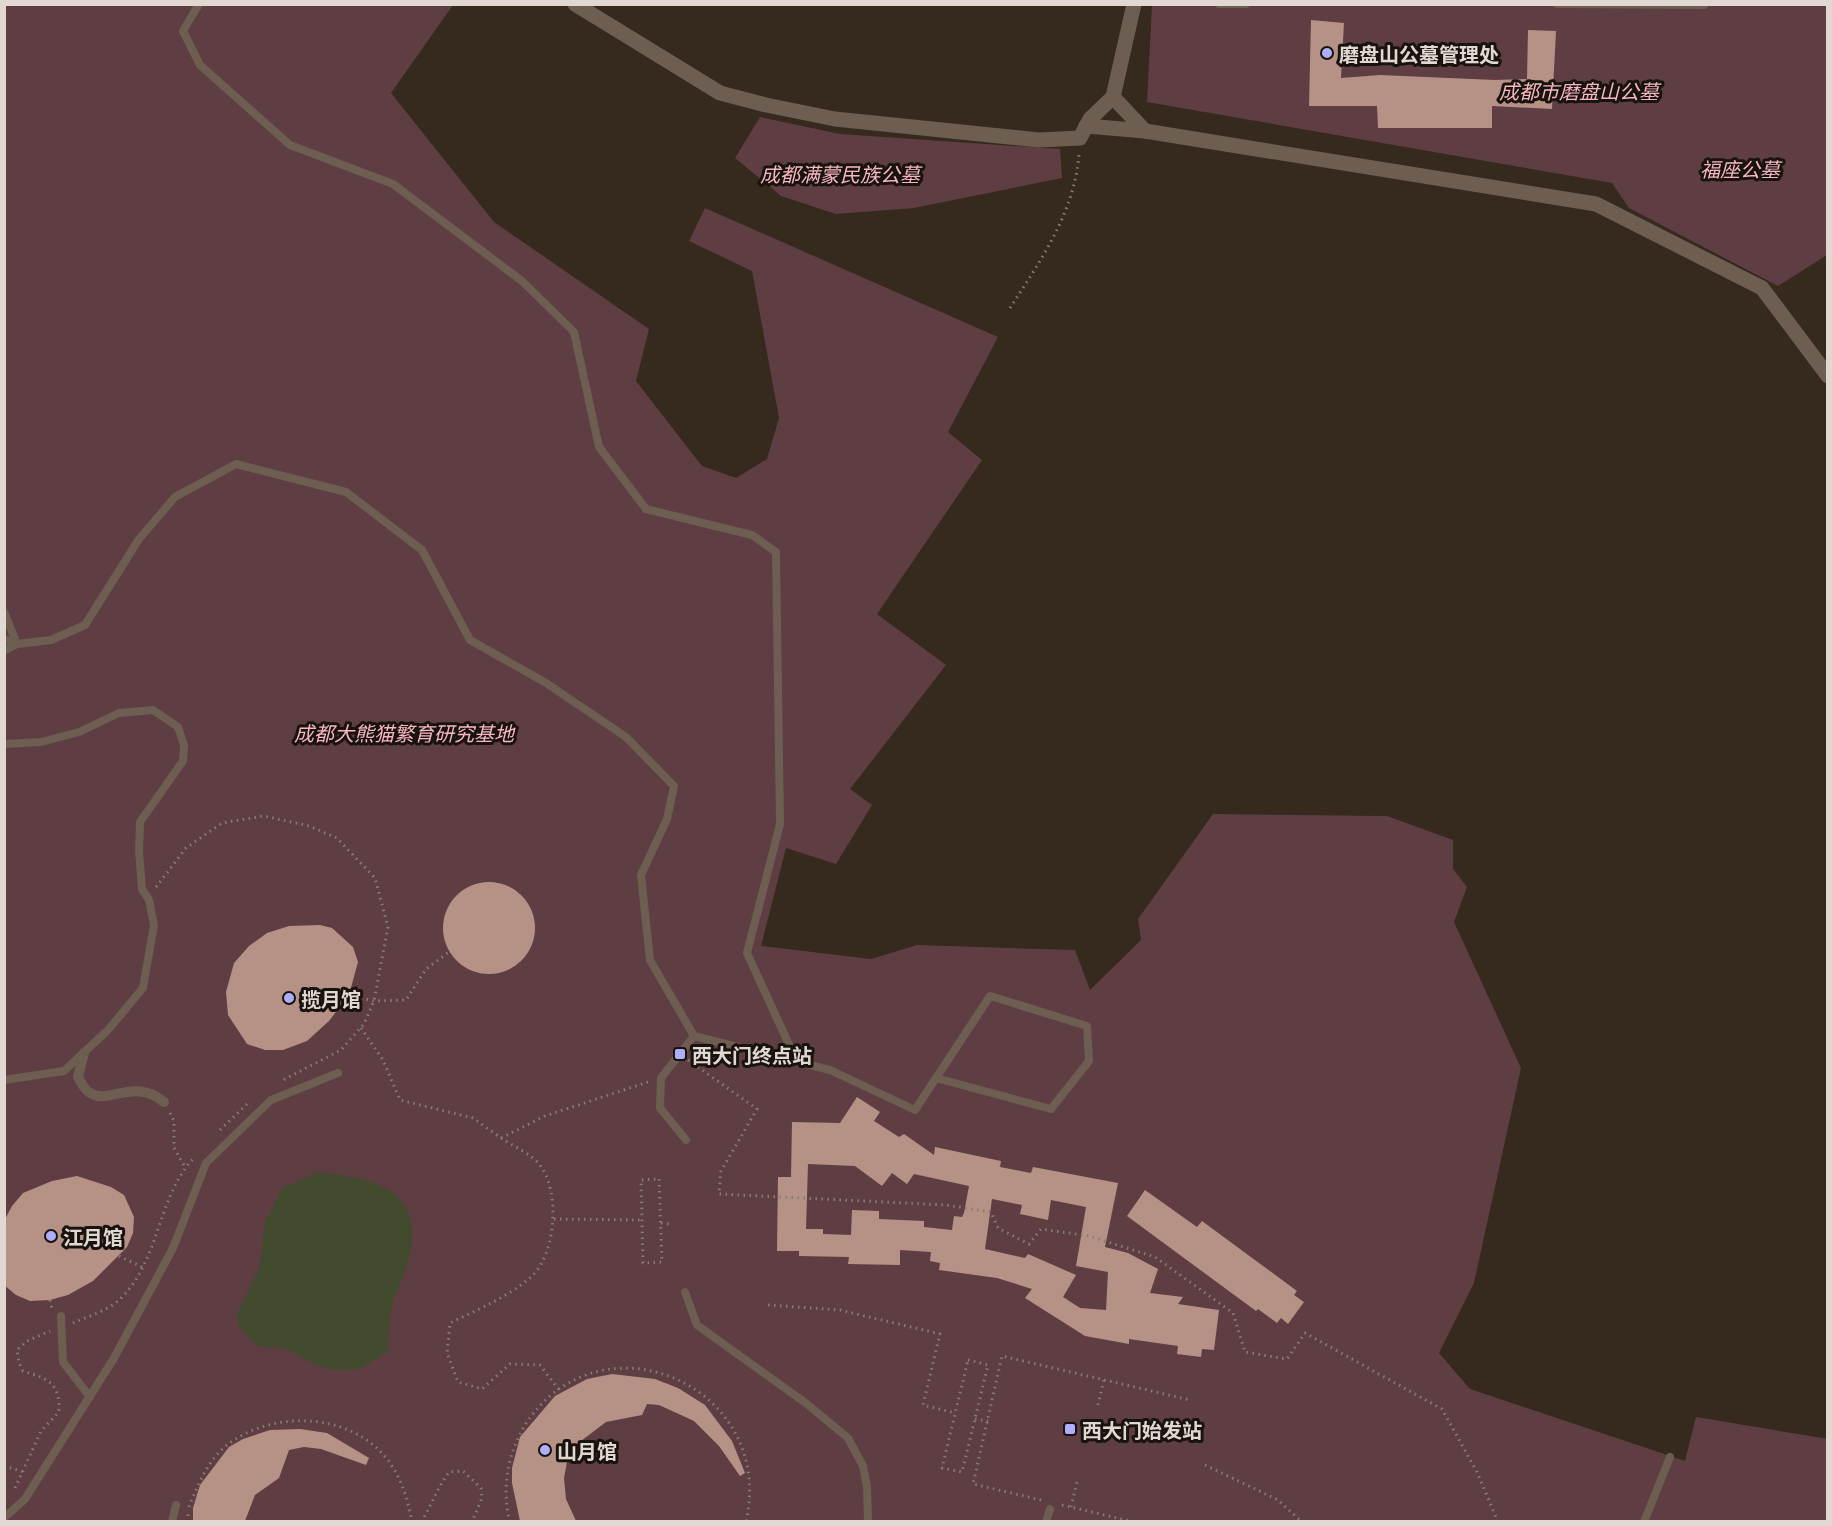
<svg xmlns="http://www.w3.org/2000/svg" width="1832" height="1526" font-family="'Playfair Display','Noto Sans SC',serif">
  <rect width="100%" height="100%" fill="#36291d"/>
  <g fill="#5e3e43">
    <path d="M5 4 453 5 391 93 494 222 649 329 636 381 702 466 736 478 767 459 779 418 752 271 689 241 705 208 998 337 948 432 982 460 877 614 946 665 850 789 872 805 836 864 786 848 761 946 871 959 917 945 1075 950 1090 990 1141 940 1138 919 1213 814 1387 816 1453 840V869L1467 887 1454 922 1521 1068 1474 1283 1439 1353 1470 1389 1685 1461 1696 1417 1828 1439 1827 1522H5Z"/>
    <path d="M1152 5H1827V255L1778 286 1629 208 1612 183 1147 102Z"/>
    <path d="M760 117 840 134 1060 149 1062 178 914 208 836 214 781 196 735 158Z"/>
  </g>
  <path fill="#434b2e" d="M319 1172C372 1178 424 1188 410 1254 406 1274 395 1291 391 1311 388 1324 389 1339 388 1352L359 1369 331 1370 314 1364 287 1349 257 1346 238 1325 237 1314 260 1266 264 1225 283 1187Z"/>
  <g fill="#b69186" fill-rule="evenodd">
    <path d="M1311 20 1344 23 1341 78 1380 75 1495 80 1527 79 1528 30 1556 31 1552 109 1492 106V128H1378L1377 106H1309Z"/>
    <circle cx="489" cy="928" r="46"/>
    <path d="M320 925 332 928 353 947 358 962 349 995 329 1021 307 1041 283 1050H265L247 1044 228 1015 226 992 234 963 249 946 267 933 289 926Z"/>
    <path d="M857 1097 880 1112 874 1121 899 1137 904 1134 934 1155 935 1147 1001 1161 1000 1167 1031 1173 1033 1167 1118 1183 1105 1247 1128 1253 1158 1269 1150 1293 1183 1297 1178 1304 1219 1310 1214 1350 1202 1349 1201 1357 1177 1354 1178 1346 1129 1339V1344L1085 1336 1025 1298 1032 1289 997 1278 939 1270 940 1263 930 1261 931 1252 900 1250V1265L848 1264 849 1257 799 1256V1251H777L778 1177H791L792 1122 840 1123ZM808 1164 855 1166 882 1186 892 1173 907 1184 914 1174 969 1186 964 1213 962 1217 954 1216 952 1230 924 1227V1221L879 1219V1211L852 1210 851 1235 823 1234V1229H806ZM992 1199 1022 1205 1020 1214 1048 1220 1051 1200 1086 1207 1076 1266 1108 1272 1106 1310 1080 1308 1063 1297 1076 1275 1028 1254 1025 1258 985 1249Z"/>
    <path d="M77 1176 111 1187 124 1195 134 1217 133 1233 127 1247 93 1281 68 1295 50 1300 30 1301 16 1295 4 1285V1221L12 1206 23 1193 52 1181Z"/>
    <path d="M1145 1190 1197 1227 1202 1221 1297 1291 1294 1295 1304 1302 1288 1324 1281 1318 1277 1323 1258 1309 1256 1311 1127 1216Z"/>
    <path d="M612 1374 655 1379 678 1388 705 1405 732 1441 745 1473 740 1476 719 1446 694 1421 659 1405 647 1404 642 1415 606 1422 577 1444 567 1462 564 1478 566 1499 576 1521H520L512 1483V1468L520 1437 555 1396 587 1379Z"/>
    <path d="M300 1429 327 1433 369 1458 366 1465 321 1449 304 1447 289 1450 279 1478 255 1495 245 1521H193V1508L200 1485 229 1447 243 1439 270 1430Z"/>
  </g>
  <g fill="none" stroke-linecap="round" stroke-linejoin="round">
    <g stroke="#887d73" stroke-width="3" stroke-dasharray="1.5 4.5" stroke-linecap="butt">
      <path d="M108 4H118"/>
      <path d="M1010 308C1041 260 1074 213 1079 155"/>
      <path d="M156 887 186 848 222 823 264 816 309 826 337 838 375 878 388 927 374 1001 364 1024 341 1050 283 1080"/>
      <path d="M349 995 374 1001 406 1000 426 969 449 952"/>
      <path d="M361 1028 383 1060 400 1100 473 1118 501 1138 545 1116 648 1082"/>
      <path d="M688 1060 757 1109 721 1171 719 1194 946 1205 991 1212 998 1228 1029 1244 1041 1229 1089 1236 1155 1257 1233 1313 1245 1352 1287 1359 1305 1333 1442 1409 1477 1472 1498 1522"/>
      <path d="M170 1113 174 1121V1148L185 1167"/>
      <path d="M220 1130 247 1104"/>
      <path d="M501 1138C513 1146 531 1154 539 1164 561 1190 556 1255 531 1277 508 1297 477 1310 450 1323L447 1353 458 1382 482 1389 510 1364 540 1365 559 1390"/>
      <path d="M659 1179 662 1262 643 1263 641 1180Z"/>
      <path d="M554 1219 642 1220"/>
      <path d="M661 1223 670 1224"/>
      <path d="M119 1256 144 1268"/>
      <path d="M50 1300 52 1309"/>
      <path d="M768 1305 840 1310 940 1334 923 1405 955 1413"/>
      <path d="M73 1323C89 1316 110 1310 122 1297 160 1259 157 1198 193 1159"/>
      <path d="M968 1360 988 1365 962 1472 942 1468Z"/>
      <path d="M1098 1405 1104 1380"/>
      <path d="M975 1419 988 1421"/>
      <path d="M1205 1465 1278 1500 1302 1522"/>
      <path d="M4 1466 24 1472"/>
      <path d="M15 1488 41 1431 59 1412C60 1383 49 1379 23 1371L19 1363 17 1350 27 1341 50 1331"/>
      <path d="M1041 1500 973 1484 1002 1356 1190 1400"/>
      <path d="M1062 1505 1134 1522"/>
      <path d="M189 1507C198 1485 207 1461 227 1445 275 1408 357 1412 392 1466 403 1483 408 1501 412 1522"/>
      <path d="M1071 1507 1077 1482"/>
      <path d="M188 1522V1514"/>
      <path d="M421 1522C432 1505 437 1488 449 1472L463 1471 481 1488 482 1498 472 1522"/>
      <path d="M510 1522C501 1489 508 1453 525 1425 600 1309 777 1385 746 1522"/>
    </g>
    <g stroke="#6d5e51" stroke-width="8">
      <path d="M199 4 183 31 200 65 290 145 393 184 522 281 574 332 599 447 646 509 752 535 776 552 780 824 747 953 797 1062"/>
      <path d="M1219 4H1246"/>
      <path d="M1557 4 1704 5"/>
      <path d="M4 612 17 644 4 651"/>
      <path d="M4 639 17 644 51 640 85 625 139 539 175 497 236 464 346 492 422 550 470 640 546 683 626 737 674 786 667 819 641 875 650 960 694 1036 661 1078 660 1108 686 1140"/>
      <path d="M4 744 41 742 79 732 119 713 153 710 178 727 184 745 183 761 140 822 139 851 142 889 149 900 154 925 143 988 108 1030 64 1071 4 1080"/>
      <path d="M694 1036 830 1070 915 1110 990 996 1087 1026 1089 1061 1051 1109 936 1078"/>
      <path d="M685 1292 697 1325 807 1404 848 1438 863 1466 867 1487 868 1522"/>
      <path d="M61 1316 63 1362 90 1397"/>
      <path d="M4 1518 25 1499 114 1358 173 1248 206 1163 271 1100 338 1073"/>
      <path d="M172 1522 176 1505"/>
      <path d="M1046 1522 1050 1509"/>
      <path d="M1644 1522 1670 1457"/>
    </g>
    <path stroke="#6d5e51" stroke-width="10" d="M84 1053 78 1077C81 1082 84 1089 89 1092 108 1107 132 1076 164 1102"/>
    <g stroke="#6d5e51" stroke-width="15">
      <path d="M575 4 720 93 766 105 835 119 1039 140 1080 138 1090 119 1113 97"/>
      <path d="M1134 4 1113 97 1145 131 1596 204 1762 288 1828 376"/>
      <path d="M1086 126 1145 131"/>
    </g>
  </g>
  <g fill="#aeaefb" stroke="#19130e" stroke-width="2">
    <circle cx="1327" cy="53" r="6"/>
    <circle cx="289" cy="998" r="6"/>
    <rect x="674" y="1048" width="12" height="12" rx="3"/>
    <circle cx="51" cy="1236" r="6"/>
    <rect x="1064" y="1423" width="12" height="12" rx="3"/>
    <circle cx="545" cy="1450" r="6"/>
  </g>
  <g text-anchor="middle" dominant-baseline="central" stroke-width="6" stroke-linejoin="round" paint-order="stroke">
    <g font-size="20" font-weight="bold" fill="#e1d8d1" stroke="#19130e" text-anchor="start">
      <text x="1339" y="53">磨盘山公墓管理处</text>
      <text x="301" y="998">揽月馆</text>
      <text x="692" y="1054">西大门终点站</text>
      <text x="63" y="1236">江月馆</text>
      <text x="1082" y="1429">西大门始发站</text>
      <text x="557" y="1450">山月馆</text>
    </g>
    <g font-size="20" font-style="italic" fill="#f8b6c0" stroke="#19130e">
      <text x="1579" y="90">成都市磨盘山公墓</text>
      <text x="1740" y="168">福座公墓</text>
      <text x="840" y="173">成都满蒙民族公墓</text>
      <text x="404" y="732">成都大熊猫繁育研究基地</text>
    </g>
  </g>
  <rect width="1832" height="1526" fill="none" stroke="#e1d8d1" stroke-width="12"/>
</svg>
